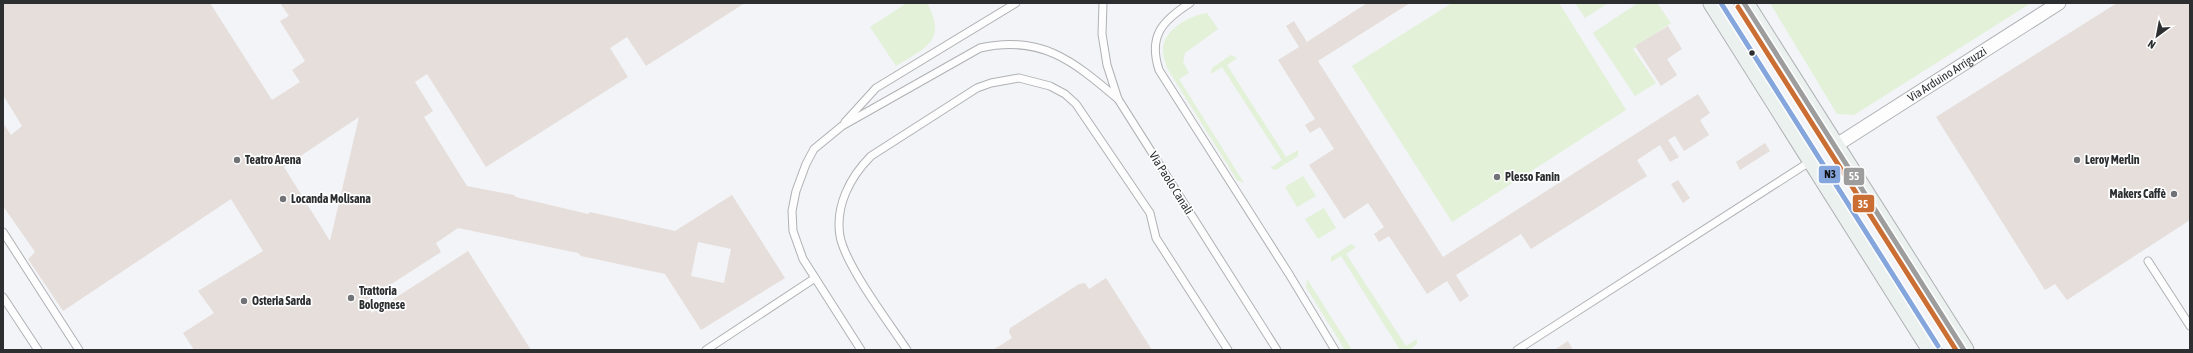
<svg xmlns="http://www.w3.org/2000/svg" width="2193" height="353" font-family="'Asap Condensed',sans-serif">
  <rect width="100%" height="100%" fill="#f2f4f7"/>
  <g fill="#e2f1d8">
    <path d="M907 3H927C948 41 925 48 896 66L870 27Z"/>
    <path d="M1452 3H1559L1626 110 1452 222 1352 66Z"/>
    <path d="M1575 3H1608L1585 18Z"/>
    <path d="M1638 3H1657L1671 23 1633 49 1656 83 1635 96 1593 33Z"/>
    <path d="M1770 3H2031L1854 115 1837 114Z"/>
    <path d="M1207 13 1218 29 1185 53 1183 62 1189 73 1179 79 1244 183 1237 180 1167 68C1165 60 1161 51 1164 43 1169 27 1192 15 1207 13Z"/>
    <path d="M1231 55 1237 58 1227 65 1286 157 1298 150V156L1276 170 1270 168 1282 160 1222 67 1211 74 1212 68Z"/>
    <path d="M1303 176 1316 196 1297 207 1285 187Z"/>
    <path d="M1324 208 1336 228 1318 239 1305 219Z"/>
    <path d="M1351 244 1356 247 1346 254 1406 346 1417 339V344L1409 350H1400L1341 256 1331 262V257Z"/>
    <path d="M1307 279 1352 350H1345L1306 287Z"/>
  </g>
  <g fill="#e6dedb" fill-rule="evenodd">
    <path d="M3 3H210L272 100 300 82 292 70 305 61 280 21 289 16 280 3H745L646 66 627 37 610 48 628 77 486 167 427 74 415 82 433 111 424 117 467 186 514 195 516 197 588 214 590 212 675 231 732 195 785 278 701 330 665 274 581 256 578 253 458 228 436 243 441 252 365 301 372 313 468 251 531 350H194L183 333 214 313 198 291 263 251 231 199 63 311 28 259 35 252 3 206V123L11 135 22 126 3 95ZM359 117 330 241 284 167ZM698 242 731 249 724 283 691 276Z"/>
    <path d="M1367 3H1410L1318 61 1443 257 1698 94 1710 113 1700 120 1709 135 1684 151 1675 136 1668 140 1679 157 1670 162 1660 145 1637 160 1647 176 1531 249 1521 234 1456 275 1469 296 1460 302 1447 281 1427 294 1389 236 1379 242 1374 234 1384 227 1368 203 1344 219 1309 165 1334 149 1320 127 1310 133 1305 125 1315 119 1278 60 1299 47 1286 26 1294 21 1307 42Z"/>
    <path d="M2117 3H2190V220L2067 300 2055 284 2045 290 1936 117Z"/>
    <path d="M1668 26 1682 49 1667 59 1677 75 1661 86 1635 46Z"/>
    <path d="M1765 143 1770 151 1740 170 1736 162Z"/>
    <path d="M1678 180 1690 198 1683 203 1671 184Z"/>
    <path d="M1106 278 1152 350H993L1012 338 1009 332 1010 328 1079 284 1085 283 1089 289Z"/>
    <path d="M1568 341 1573 350H1554Z"/>
  </g>
  <g fill="none" stroke-linecap="round" stroke-linejoin="round">
    <g stroke="#b0b1b4" stroke-width="9">
      <g id="lane">
        <path d="M1103 3 1102 34 1107 65 1118 99 1277 350"/>
        <path d="M1190 3C1162 21 1148 36 1159 70L1289 274 1335 350"/>
        <path d="M845 122 876 88 1016 3"/>
        <path d="M3 232 79 350"/>
        <path d="M2148 261 2190 326"/>
        <path d="M3 297 38 350"/>
        <path d="M706 350 815 278"/>
        <path d="M861 350 803 259 793 231 792 211 796 191 806 164 814 149 842 126 980 48C1042 34 1074 62 1118 99"/>
        <path d="M907 350C890 324 845 265 840 236 835 206 850 177 871 156L977 88 991 83 1019 78 1050 86 1065 94 1076 104 1150 213 1156 238 1228 350"/>
        <path d="M1517 350 1811 161"/>
      </g>
    </g>
    <g stroke="#b0b1b4" stroke-width="15">
      <g id="street">
        <path id="s1" d="M1835 146 2059 3"/>
      </g>
    </g>
    <g stroke="#b0b1b4" stroke-width="21">
      <g id="secondary">
        <path d="M1713 3 1932 350"/>
        <path d="M1744 3 1964 350"/>
      </g>
    </g>
    <use href="#lane" stroke="#fdfdfe" stroke-width="7"/>
    <use href="#street" stroke="#fdfdfe" stroke-width="13"/>
    <use href="#secondary" stroke="#eaf1ef" stroke-width="19"/>
    <g stroke="#fff" stroke-width="8">
      <path id="bus-1" d="M1744 3 1964 350"/>
    </g>
    <g stroke="#fff" stroke-width="8">
      <path id="bus-2" d="M1738 7 1956 350"/>
    </g>
    <g stroke="#fff" stroke-width="8">
      <path id="bus-3" d="M1721 3 1938 346"/>
    </g>
    <use href="#bus-1" stroke="#9d9d9d" stroke-width="5"/>
    <use href="#bus-2" stroke="#cb6e33" stroke-width="5"/>
    <use href="#bus-3" stroke="#84a6dc" stroke-width="5"/>
  </g>
  <circle fill="#2c2e30" stroke="#fff" stroke-width="1.5" cx="1752" cy="53" r="3.5"/>
  <g fill="#717376" stroke="#fff" stroke-width="1.5">
    <circle cx="237" cy="160" r="4"/>
    <circle cx="2077" cy="160" r="4"/>
    <circle cx="1497" cy="177" r="4"/>
    <circle cx="2174" cy="194" r="4"/>
    <circle cx="283" cy="199" r="4"/>
    <circle cx="351" cy="298" r="4"/>
    <circle cx="244" cy="301" r="4"/>
  </g>
  <g text-anchor="middle" dominant-baseline="central" stroke-width="3.5" stroke-linejoin="round" paint-order="stroke">
    <g font-size="12" fill="#2c2e30" stroke="#fff">
      <text stroke="none"><textPath href="#s1" startOffset="133">Via Arduino Arriguzzi</textPath></text>
      <text transform="translate(1171 183) rotate(58)">Via Paolo Canali</text>
    </g>
    <g font-size="12" font-weight="bold" fill="#2c2e30" stroke="#fff" text-anchor="start">
      <text x="245" y="160">Teatro Arena</text>
      <text x="2085" y="160">Leroy Merlin</text>
      <text x="1505" y="177">Plesso Fanin</text>
      <text x="2166" y="194" text-anchor="end">Makers Caffè</text>
      <text x="291" y="199">Locanda Molisana</text>
      <text x="359" y="291">Trattoria<tspan x="359" dy="14">Bolognese</tspan></text>
      <text x="252" y="301">Osteria Sarda</text>
    </g>
  </g>
  <g stroke="#fff" stroke-width="1.5">
    <rect x="1818" y="165" width="23" height="19" rx="4" fill="#84a6dc"/>
    <rect x="1843" y="167" width="22" height="19" rx="4" fill="#9d9d9d"/>
    <rect x="1852" y="194" width="23" height="19" rx="4" fill="#cb6e33"/>
  </g>
  <g font-size="11" text-anchor="middle" font-weight="bold" fill="#fff">
    <text x="1854" y="180">55</text>
    <text x="1863" y="208">35</text>
  </g>
  <g font-size="11" text-anchor="middle" font-weight="bold" fill="#111">
    <text x="1830" y="178">N3</text>
  </g>
  <rect width="2193" height="353" fill="none" stroke="#2c2e30" stroke-width="8"/>
  <g transform="translate(2157 36) rotate(212)" stroke="#ffffff" stroke-width="3" paint-order="stroke">
  <path d="M0-3L7 15L0 10L-7 15Z" fill="#2c2e30"/>
  <text y="-6" font-size="11" font-weight="bold" text-anchor="middle" fill="#2c2e30">N</text>
  </g>
</svg>
